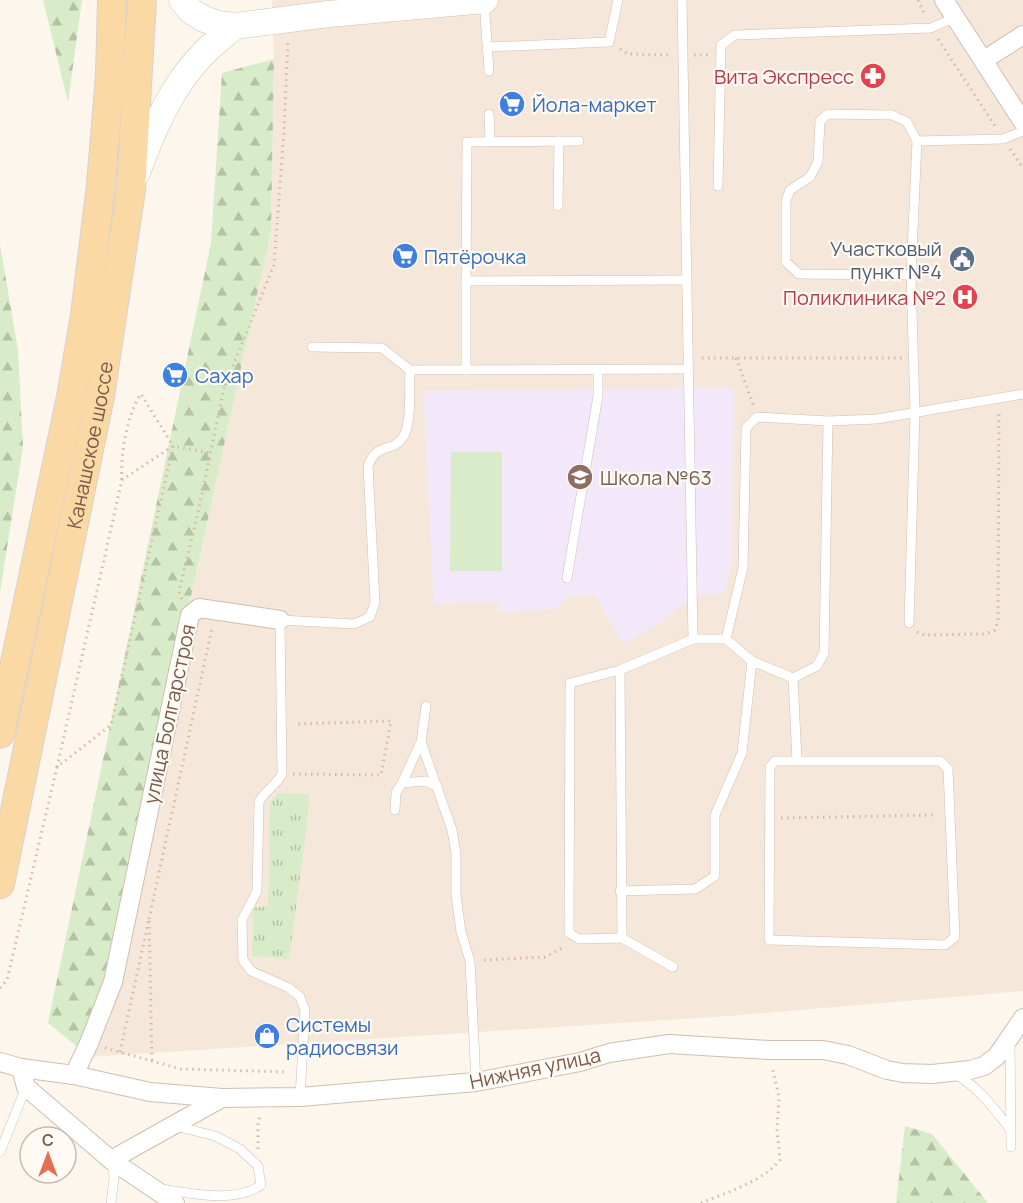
<svg xmlns="http://www.w3.org/2000/svg" width="1023" height="1203" font-family="Manrope,sans-serif">
  <defs>
    <pattern id="grass-tufts" width="24" height="20" patternUnits="userSpaceOnUse" patternTransform="scale(1.5)"><rect width="24" height="20" fill="#d8ecc9"/><path d="M3 7l-1-3M5 7V3M7 7l1-3M15 17l-1-3M17 17v-4M19 17l1-3" fill="none" stroke="#b4c2a5"/></pattern>
    <pattern id="forest-firs" width="22" height="20" patternUnits="userSpaceOnUse" patternTransform="scale(1.5)"><rect width="22" height="20" fill="#d8ecc9"/><path d="M5 1l3.5 6h-7zM16 11l3.5 6h-7z" fill="#b4c2a5"/></pattern>
  </defs>
  <rect width="100%" height="100%" fill="#fdf6ec"/>
  <path fill="#f5e8da" d="M272 0H1023V991L729 1016 90 1057 271 231 274 59Z"/>
  <path fill="#f3e8fa" d="M733 388 732 563 724 593 692 595 664 620 623 644 595 595 566 597 558 608 499 613 498 602 434 604 423 391Z"/>
  <path fill="url(#grass-tufts)" d="M278 793 309 794 307 825 289 959 252 956 253 908 268 906 270 804Z"/>
  <g fill="url(#forest-firs)">
    <path d="M43 0H82L68 102Z"/>
    <path d="M274 59 271 231 90 1057 48 1023 211 243 222 73Z"/>
    <path d="M0 244 18 350 23 447 0 592Z"/>
    <path d="M905 1126 932 1134 988 1203H896Z"/>
  </g>
  <path fill="#d8ecc9" d="M451 452H502V571H450Z"/>
  <g fill="none" stroke-linecap="round" stroke-linejoin="round">
    <g stroke="#d1beb0" stroke-width="10">
      <g id="lane">
        <path d="M682 0 693 639"/>
        <path d="M484 1 489 71"/>
        <path d="M488 47 609 42 618 0"/>
        <path d="M489 114 490 141"/>
        <path d="M579 141 467 142 466 281 687 280"/>
        <path d="M718 186 721 45 735 35 931 28 956 17"/>
        <path d="M558 206 559 141"/>
        <path d="M911 275 799 274 786 262V201L790 190 810 177 818 162 820 121 828 114 892 115 907 122 917 141 1003 139 1023 131"/>
        <path d="M466 281V370"/>
        <path d="M312 347 382 348 410 370 688 369"/>
        <path d="M567 578 598 396V370"/>
        <path d="M909 623 915 412 911 275 917 141"/>
        <path d="M726 639 743 568 746 428 757 417 828 421"/>
        <path d="M620 670 622 938"/>
        <path d="M426 706 421 742 452 830 456 853V895L461 932 470 961 476 1082"/>
        <path d="M421 742 402 783 425 781 437 786"/>
        <path d="M797 761H775L770 767 769 940 945 945 955 937 948 769 940 761H797L793 678 817 666 824 653 828 421 877 419 1023 394"/>
        <path d="M395 810 396 793 402 783"/>
        <path d="M620 891 695 889 715 876V815L742 753 752 661"/>
        <path d="M673 967 622 938 579 939 569 933 570 683 620 670 693 639H726L752 661 793 678"/>
        <path d="M1010 1040 1011 1147"/>
        <path d="M955 1074C979 1087 994 1109 1011 1130"/>
        <path d="M300 1097 305 1010 300 997 289 988 251 971 243 960 242 920 257 891 259 802C265 790 276 786 282 774L280 620 354 624 370 617 375 602 368 466C377 441 392 454 403 437 412 425 409 386 410 370"/>
        <path d="M0 1152 26 1087"/>
        <path d="M162 1189C192 1194 237 1203 261 1185L258 1166 240 1149 215 1136 175 1126"/>
        <path d="M111 1203 114 1178 112 1162"/>
      </g>
    </g>
    <g stroke="#d1beb0" stroke-width="20">
      <g id="street">
        <path d="M944 0 1023 122"/>
        <path d="M984 60 1023 35"/>
        <path d="M0 1062 21 1068 74 1075 150 1092 222 1098 300 1097 476 1082 580 1062 609 1053 669 1044 768 1050H823L848 1055 887 1070 903 1073 932 1074 970 1070 984 1066 997 1056 1023 1018"/>
        <path d="M21 1068 26 1087 111 1160 175 1203"/>
        <path d="M74 1075 89 1043 113 982 190 615 199 608 280 620"/>
        <path d="M111 1160 222 1098"/>
      </g>
    </g>
    <g stroke="#d6c0b0" stroke-width="27">
      <g id="secondary">
        <path d="M182 0 191 11 204 19 218 24 235 26 329 14 485 0"/>
        <path d="M137 173C153 129 172 84 206 51 215 42 226 34 235 26"/>
      </g>
    </g>
    <g stroke="#dad1cd" stroke-width="30">
      <g id="primary">
        <path d="M0 734 71 397 85 315 101 185 110 75 112 0"/>
        <path id="s1" d="M0 884 100 396 131 190 142 0"/>
      </g>
    </g>
    <g stroke="#d9b8a5" stroke-width="3" stroke-dasharray="1.5 4.5" stroke-linecap="butt">
      <path d="M918 0 925 15"/>
      <path d="M938 39 995 126"/>
      <path d="M620 49 628 54 669 55"/>
      <path d="M694 55H708"/>
      <path d="M1010 149 1023 168"/>
      <path d="M702 358H902"/>
      <path d="M736 358 754 407"/>
      <path d="M182 599 179 592 199 508 224 388 274 265 284 132 288 39"/>
      <path d="M917 632 924 635 985 634 995 630 998 621 999 410"/>
      <path d="M57 767 122 480 173 446 210 453"/>
      <path d="M293 774 381 775 391 721 294 724"/>
      <path d="M781 818 936 815"/>
      <path d="M149 919 212 628"/>
      <path d="M484 960 545 957 564 947"/>
      <path d="M0 988 7 980 57 767 111 725 173 446 141 394C127 414 120 456 122 480"/>
      <path d="M105 1048 181 1069 288 1072"/>
      <path d="M120 1052 149 919 152 1061"/>
      <path d="M258 1149V1122L261 1114"/>
      <path d="M701 1203C727 1192 762 1182 780 1160L777 1130 779 1097 772 1066"/>
    </g>
    <use href="#lane" stroke="#fff" stroke-width="9"/>
    <use href="#street" stroke="#fff" stroke-width="18"/>
    <use href="#secondary" stroke="#fff" stroke-width="26"/>
    <use href="#primary" stroke="#fbd9a5" stroke-width="28"/>
  </g>
  <defs>
    <g id="pharmacy-disc" transform="scale(1.35)"><circle r="9.5" fill="#e0444e" stroke="#fffaf3"/><path d="M-2-6h4v4h4v4h-4v4h-4v-4h-4v-4h4Z" fill="#fff"/></g>
    <g id="supermarket-disc" transform="scale(1.35)"><circle r="9.5" fill="#3f7fe0" stroke="#fffaf3"/><path d="M-6-5.5h2.5l.6 2H6L4.5 2H-2.5L-4.4-4H-6ZM-1.5 3.2a1.3 1.3 0 1 0 .1 0ZM3 3.2a1.3 1.3 0 1 0 .1 0Z" fill="#fff"/></g>
    <g id="civic-disc" transform="scale(1.35)"><circle r="9.5" fill="#5c6f8a" stroke="#fffaf3"/><path d="M-.6-6.5H3V-4.5H.6V-3L4-1V1h2V6H-6V1h2V-1L-.6-3ZM-1.2 2.5V6h2.4V2.5Z" fill="#fff"/></g>
    <g id="hospital-disc" transform="scale(1.35)"><circle r="9.5" fill="#e0444e" stroke="#fffaf3"/><path d="M-5-5h3v3.5h4V-5h3V5h-3V1.5h-4V5h-3Z" fill="#fff"/></g>
    <g id="school-disc" transform="scale(1.35)"><circle r="9.5" fill="#8d6e63" stroke="#fffaf3"/><path d="M0-5L7-2L0 1L-7-2ZM-4 1L0 2.5L4 1V4Q0 6-4 4Z" fill="#fff"/></g>
    <g id="shop-disc" transform="scale(1.35)"><circle r="9.5" fill="#3f7fe0" stroke="#fffaf3"/><path d="M-5-2.5h2.3a2.7 3.5 0 0 1 5.4 0H5L5.5 6h-11ZM-1.5-2.5h3a1.5 2.3 0 0 0-3 0Z" fill="#fff"/></g>
  </defs>
  <g fill-rule="evenodd">
    <use href="#pharmacy-disc" x="873" y="76"/>
    <use href="#supermarket-disc" x="512" y="104"/>
    <use href="#supermarket-disc" x="405" y="256"/>
    <use href="#civic-disc" x="962" y="259"/>
    <use href="#hospital-disc" x="965" y="297"/>
    <use href="#supermarket-disc" x="175" y="375"/>
    <use href="#school-disc" x="580" y="477"/>
    <use href="#shop-disc" x="267" y="1036"/>
  </g>
  <g text-anchor="middle" dominant-baseline="central" stroke-width="4.5" stroke-linejoin="round" paint-order="stroke">
    <g font-size="20" fill="#be3a42" stroke="#fffaf3" text-anchor="end">
      <text x="854" y="76">Вита Экспресс</text>
      <text x="946" y="297">Поликлиника №2</text>
    </g>
    <g font-size="20" fill="#366cbe" stroke="#fffaf3" text-anchor="start">
      <text x="532" y="104">Йола-маркет</text>
      <text x="424" y="256">Пятёрочка</text>
      <text x="195" y="375">Сахар</text>
      <text x="286" y="1024">Системы<tspan x="286" dy="23">радиосвязи</tspan></text>
    </g>
    <g font-size="20" fill="#4e5e75" stroke="#fffaf3" text-anchor="end">
      <text x="942" y="248">Участковый<tspan x="942" dy="23">пункт №4</tspan></text>
    </g>
    <g font-size="20" fill="#7a5c4d" stroke="#fffaf3">
      <text stroke="none"><textPath href="#s1" startOffset="448">Канашское шоссе</textPath></text>
      <text transform="translate(169 714) rotate(-78)">улица Болгарстроя</text>
      <text transform="translate(535 1068) rotate(-12)">Нижняя улица</text>
    </g>
    <g font-size="20" fill="#785e54" stroke="#fffaf3" text-anchor="start">
      <text x="600" y="477">Школа №63</text>
    </g>
  </g>
  <g transform="translate(48 1155)"><circle r="28" fill="#fffaf3" stroke="#cabbb1" stroke-width="1.5"/>
  <path d="M0-4.5L10 22L0 15L-10 22Z" fill="#e76f51"/>
  <text y="-9" font-size="16" font-weight="bold" text-anchor="middle" fill="#7a5c4d">С</text>
  </g>
</svg>
